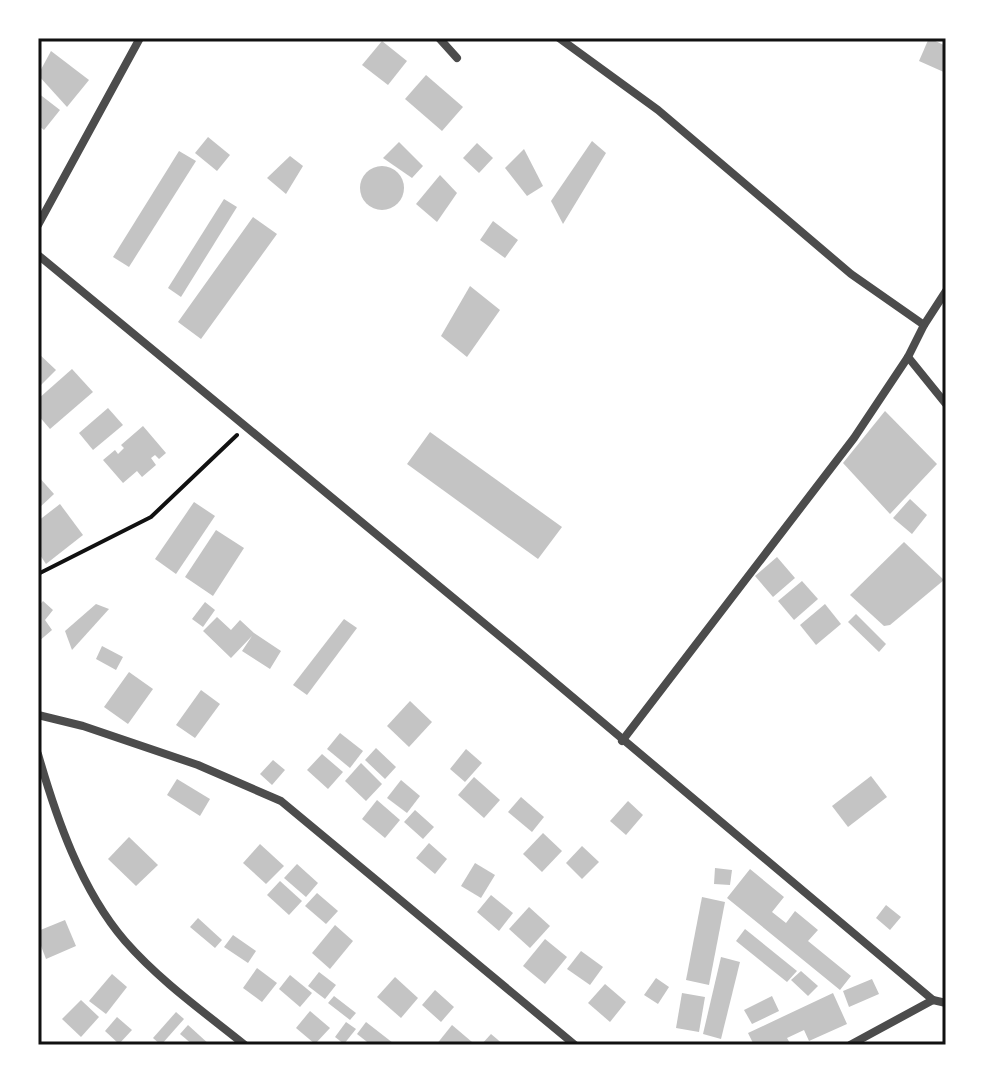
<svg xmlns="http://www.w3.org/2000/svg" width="984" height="1083" font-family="Quicksand,sans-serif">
  <rect width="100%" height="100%" fill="#fff"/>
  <g fill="#c4c4c4">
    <path d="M929 38 946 46V73L919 61Z"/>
    <path d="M382 41 407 61 388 85 362 65Z"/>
    <path d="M51 51 89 80 67 107 38 75Z"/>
    <path d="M426 75 463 107 442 131 405 99Z"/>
    <path d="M38 93 60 110 44 130 38 125Z"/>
    <path d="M208 137 230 155 217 171 195 153Z"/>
    <path d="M592 141 606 153 563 224 551 201Z"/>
    <path d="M399 142 423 166 412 178 383 158Z"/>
    <path d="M477 143 493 158 479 173 463 158Z"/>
    <path d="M524 149 543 186 527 196 505 168Z"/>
    <path d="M179 151 196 161 129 267 113 257Z"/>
    <path d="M290 156 303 166 286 194 267 178Z"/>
    <circle cx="382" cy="188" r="22"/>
    <path d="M440 175 457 193 437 222 416 204Z"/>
    <path d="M224 199 237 207 181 297 168 288Z"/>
    <path d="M253 217 277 234 201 339 178 322Z"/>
    <path d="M493 221 518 240 505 258 480 240Z"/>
    <path d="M470 286 500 310 467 357 441 336Z"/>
    <path d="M38 353 56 370 38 388Z"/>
    <path d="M72 369 93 392 50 429 38 415V399Z"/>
    <path d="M108 408 123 425 93 450 79 433Z"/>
    <path d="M885 411 937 464 890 514 843 463Z"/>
    <path d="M143 426 166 453 159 459 155 455 151 458 156 465 142 477 137 471 123 483 103 460 115 450 118 454 124 448 121 445Z"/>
    <path d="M430 432 562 527 538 559 407 464Z"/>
    <path d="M38 476 54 494 38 509Z"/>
    <path d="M910 499 927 515 912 534 893 518Z"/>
    <path d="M194 502 215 516 176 574 155 559Z"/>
    <path d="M60 504 83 535 46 564 38 552V521Z"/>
    <path d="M216 530 244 548 213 596 185 577Z"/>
    <path d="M904 542 944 580 890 625 884 626 850 595Z"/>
    <path d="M777 557 795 578 773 597 755 576Z"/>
    <path d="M802 581 818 599 794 620 778 601Z"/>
    <path d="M43 601 53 610 45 620 52 630 38 642V607Z"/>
    <path d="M205 602 215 610 203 627 192 619Z"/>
    <path d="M96 604 109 609 72 650 65 631Z"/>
    <path d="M825 604 841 624 816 645 800 625Z"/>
    <path d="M856 614 886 644 879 652 848 622Z"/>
    <path d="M217 617 231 630 240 620 254 633 281 651 270 669 242 651 252 636 231 658 203 631Z"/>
    <path d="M344 619 357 628 307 695 293 685Z"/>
    <path d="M102 646 123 657 116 670 96 659Z"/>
    <path d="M129 672 153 689 128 724 104 707Z"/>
    <path d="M201 690 220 704 195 738 176 725Z"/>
    <path d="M410 701 432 722 409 747 387 726Z"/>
    <path d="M340 733 363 751 350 768 327 749Z"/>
    <path d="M376 748 396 767 385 779 365 760Z"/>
    <path d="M466 749 482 763 465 782 450 769Z"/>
    <path d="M322 754 343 772 328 789 307 770Z"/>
    <path d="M273 760 285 770 272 785 260 774Z"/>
    <path d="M361 763 382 784 366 801 345 781Z"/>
    <path d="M871 776 887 797 848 827 832 806Z"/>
    <path d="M474 777 500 800 484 818 458 795Z"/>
    <path d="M177 779 210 799 200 816 167 795Z"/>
    <path d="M401 780 420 796 407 813 387 798Z"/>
    <path d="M521 797 544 817 532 832 508 812Z"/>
    <path d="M377 800 400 820 385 838 362 819Z"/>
    <path d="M628 801 643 815 626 835 610 821Z"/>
    <path d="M415 810 434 827 423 839 404 822Z"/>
    <path d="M543 833 562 851 542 872 523 854Z"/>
    <path d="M129 837 158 865 136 886 108 859Z"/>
    <path d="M429 843 447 859 435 874 416 858Z"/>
    <path d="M260 844 284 866 266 884 243 863Z"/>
    <path d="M582 846 599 862 582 879 566 863Z"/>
    <path d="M475 863 495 875 481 898 461 886Z"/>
    <path d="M297 864 318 883 306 897 284 878Z"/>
    <path d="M715 868 732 870 730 885 714 884Z"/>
    <path d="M750 869 784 897 772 912 786 923 795 911 818 930 808 941 851 976 840 990 727 898Z"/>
    <path d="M280 881 302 901 289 915 267 895Z"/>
    <path d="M317 893 338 911 326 924 305 906Z"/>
    <path d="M491 895 513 913 499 931 477 912Z"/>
    <path d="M702 897 725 902 709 985 686 980Z"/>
    <path d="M886 905 901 917 890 930 876 918Z"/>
    <path d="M529 907 550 926 530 948 509 929Z"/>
    <path d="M198 918 222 940 215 948 190 927Z"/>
    <path d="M65 920 76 946 46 959 38 938V931Z"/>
    <path d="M335 925 353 941 330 969 312 953Z"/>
    <path d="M745 929 797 971 787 982 736 941Z"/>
    <path d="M233 935 256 951 248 963 224 947Z"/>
    <path d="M545 939 567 957 545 984 523 966Z"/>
    <path d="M581 951 603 967 590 985 567 969Z"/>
    <path d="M721 957 740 962 721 1039 703 1034Z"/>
    <path d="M257 968 277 983 262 1002 243 988Z"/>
    <path d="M801 971 818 986 808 996 791 980Z"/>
    <path d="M319 972 336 985 325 999 308 986Z"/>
    <path d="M112 974 127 987 106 1014 89 1001Z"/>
    <path d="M290 975 312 993 300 1007 279 989Z"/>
    <path d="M395 977 418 998 401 1018 377 997Z"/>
    <path d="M656 978 669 987 658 1004 644 995Z"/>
    <path d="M872 979 879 994 849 1007 843 991Z"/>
    <path d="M605 984 626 1002 610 1022 588 1003Z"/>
    <path d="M435 990 454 1007 441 1022 422 1005Z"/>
    <path d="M682 993 705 997 699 1032 676 1028Z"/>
    <path d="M833 993 847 1024 809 1041 804 1030 787 1038 791 1045H754L748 1033Z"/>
    <path d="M334 996 356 1013 350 1020 328 1003Z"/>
    <path d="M772 996 779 1011 752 1024 744 1010Z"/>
    <path d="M81 1000 99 1017 81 1037 62 1019Z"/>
    <path d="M310 1011 330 1028 315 1044 296 1028Z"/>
    <path d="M176 1012 184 1019 161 1045 153 1038Z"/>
    <path d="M117 1017 132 1030 119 1044 105 1031Z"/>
    <path d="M346 1022 356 1029 344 1044 335 1037Z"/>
    <path d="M366 1022 393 1043 391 1045H371L357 1034Z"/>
    <path d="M188 1025 210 1045H193L180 1034Z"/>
    <path d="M452 1025 472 1042 469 1045H436Z"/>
    <path d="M491 1034 504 1045H481Z"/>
  </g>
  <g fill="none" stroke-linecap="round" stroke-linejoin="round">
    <path stroke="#111" stroke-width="4" d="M38 574 151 517 237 435"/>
    <g stroke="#4c4c4c" stroke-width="8">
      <path d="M439 38 457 58"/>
      <path d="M559 38 658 110 851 274 924 325"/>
      <path d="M38 225 140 38"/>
      <path d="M38 255 525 657 933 1000"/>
      <path d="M908 357 946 404"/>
      <path d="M38 715 83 726 198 765 281 801 575 1045"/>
      <path d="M622 741 854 438 908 357 924 325 946 291"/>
      <path d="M38 754C56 817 81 890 125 941 160 981 204 1012 245 1045"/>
      <path d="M850 1045 933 1000 946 1003"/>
    </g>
  </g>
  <rect width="984" height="1083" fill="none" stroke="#ffffff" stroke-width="80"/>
  <rect x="40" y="40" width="904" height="1003" fill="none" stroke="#111" stroke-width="3"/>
</svg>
